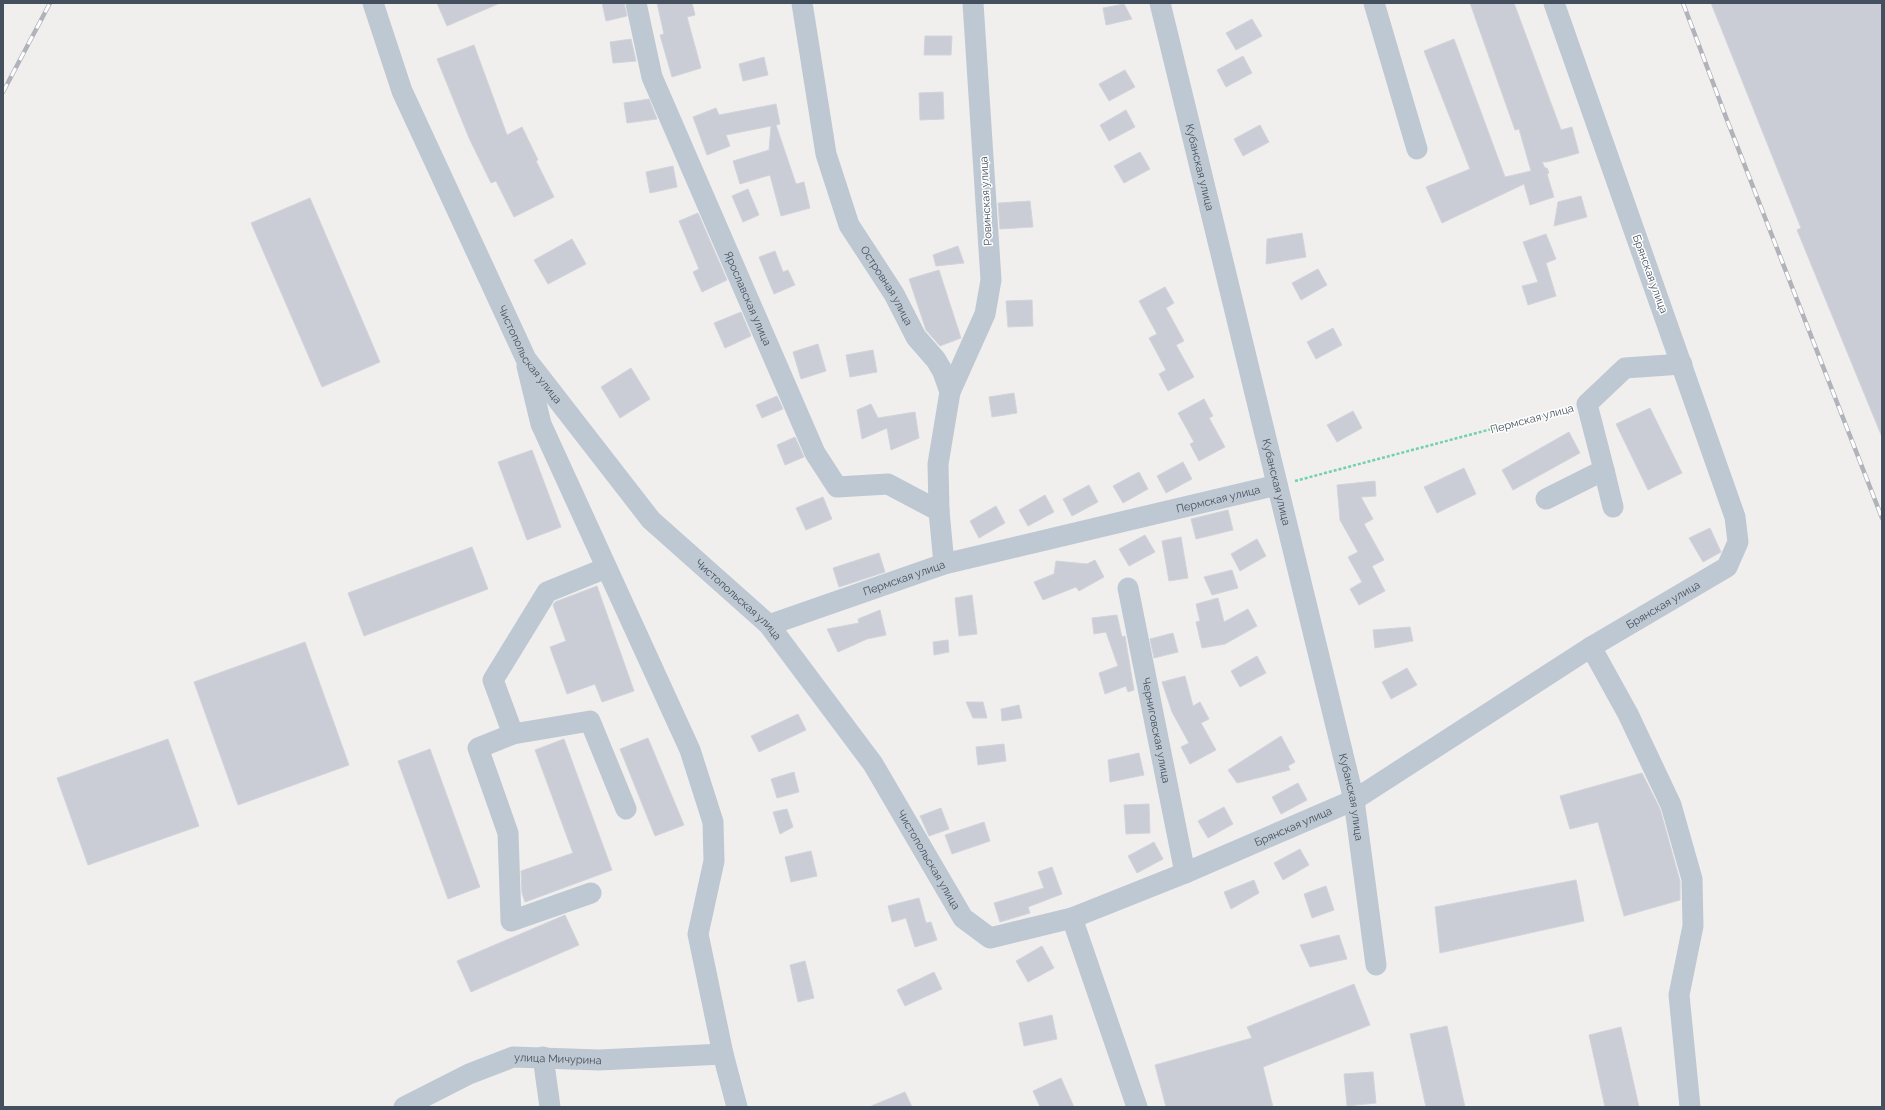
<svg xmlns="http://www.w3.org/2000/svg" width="1885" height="1110" font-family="Raleway,sans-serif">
  <rect width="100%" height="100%" fill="#f1efee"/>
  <g fill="#cacdd5" stroke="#d2d4db">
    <path d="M437 3H500L447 26Z"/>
    <path d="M602 3H624L627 16 606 21Z"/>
    <path d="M657 3H692L695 15 687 17 701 68 672 77 660 35 664 34Z"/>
    <path d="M1470 3H1514L1561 130 1572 127 1579 153 1547 162H1542L1545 168H1547L1549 173 1547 174 1554 197 1530 205 1524 184 1442 223 1426 187 1470 169 1424 51 1454 39 1505 177 1531 171 1519 129 1515 130Z"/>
    <path d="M1711 3H1882V437L1797 230 1801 228Z"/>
    <path d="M1124 4 1132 19 1106 25 1103 8Z"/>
    <path d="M1252 19 1262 36 1236 50 1226 33Z"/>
    <path d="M925 36H952L951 55H924Z"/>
    <path d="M631 39 636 61 613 63 610 42Z"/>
    <path d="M474 45 507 135 522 127 538 160 536 161 554 197 514 217 496 181 491 183 469 138 437 59Z"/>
    <path d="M1243 56 1252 73 1226 87 1217 70Z"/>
    <path d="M764 57 768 75 743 81 739 64Z"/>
    <path d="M1125 70 1135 87 1109 101 1099 84Z"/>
    <path d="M943 92 944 119 920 120 919 93Z"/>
    <path d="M649 99 657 119 627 123 624 103Z"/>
    <path d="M776 104 780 124 776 125 796 184 804 182 810 208 781 216 770 175 740 184 733 161 769 150 771 126 726 135 730 146 707 155 693 117 716 108 719 115Z"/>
    <path d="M1126 110 1135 127 1109 141 1100 125Z"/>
    <path d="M1260 125 1269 142 1243 156 1234 139Z"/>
    <path d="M1140 152 1150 169 1124 183 1114 166Z"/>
    <path d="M673 166 677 187 650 193 646 172Z"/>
    <path d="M748 189 759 215 743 222 732 196Z"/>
    <path d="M1581 196 1587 217 1554 226 1558 202Z"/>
    <path d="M310 198 380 362 322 387 251 223Z"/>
    <path d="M1030 201 1033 227 1000 229 998 203Z"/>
    <path d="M698 213 727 280 702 292 693 272 699 269 679 221Z"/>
    <path d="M1302 233 1306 257 1266 264 1267 239Z"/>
    <path d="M1546 234 1556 259 1546 263 1556 296 1528 305 1522 286 1538 282 1523 242Z"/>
    <path d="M572 239 586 264 548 284 534 260Z"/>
    <path d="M958 246 964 263 936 266 933 255Z"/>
    <path d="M775 251 783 272 788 270 795 285 774 294 759 257Z"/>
    <path d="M1318 269 1327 285 1301 300 1292 283Z"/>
    <path d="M939 270 961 338 940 346 926 330 909 279Z"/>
    <path d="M1165 287 1174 303 1166 308 1184 341 1176 345 1194 377 1168 391 1159 374 1166 370 1149 338 1157 334 1139 301Z"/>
    <path d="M1032 300 1033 326 1008 327 1006 301Z"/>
    <path d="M741 312 751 336 725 348 714 323Z"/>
    <path d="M1333 328 1342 345 1316 359 1307 342Z"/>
    <path d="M818 344 826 371 801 379 793 352Z"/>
    <path d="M873 350 877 372 850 377 846 355Z"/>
    <path d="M631 368 650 399 620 418 601 387Z"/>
    <path d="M1014 393 1017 413 992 417 989 397Z"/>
    <path d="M777 396 783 409 762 418 756 405Z"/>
    <path d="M1204 399 1213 416 1209 418 1225 447 1199 461 1190 444 1194 442 1178 413Z"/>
    <path d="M871 404 878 418 915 412 919 438 891 450 887 428 862 439 857 410Z"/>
    <path d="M1650 408 1682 473 1648 490 1616 424Z"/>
    <path d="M1353 411 1362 428 1337 442 1327 425Z"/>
    <path d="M1569 432 1580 453 1513 490 1502 470Z"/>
    <path d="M795 437 804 457 785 465 777 445Z"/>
    <path d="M532 450 561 527 527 540 498 462Z"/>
    <path d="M1183 462 1192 479 1166 493 1157 476Z"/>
    <path d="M1464 468 1476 494 1437 513 1424 487Z"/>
    <path d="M1139 472 1148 489 1123 503 1113 486Z"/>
    <path d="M1375 481 1376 496 1361 497 1373 519 1364 524 1384 560 1372 566 1385 591 1359 605 1350 589 1362 582 1348 557 1358 552 1340 520 1337 485Z"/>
    <path d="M1089 485 1098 502 1072 516 1063 499Z"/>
    <path d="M1045 495 1054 512 1028 526 1019 510Z"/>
    <path d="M823 497 832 519 806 530 796 508Z"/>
    <path d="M996 506 1005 523 979 538 970 521Z"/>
    <path d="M1228 510 1233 530 1196 539 1191 519Z"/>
    <path d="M1710 528 1721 552 1703 562 1689 538Z"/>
    <path d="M1145 535 1155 552 1129 566 1119 549Z"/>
    <path d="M1181 537 1188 578 1169 581 1162 541Z"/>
    <path d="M1257 539 1266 556 1240 571 1231 554Z"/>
    <path d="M472 547 488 589 364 636 348 593Z"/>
    <path d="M879 553 885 572 839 587 833 568Z"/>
    <path d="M1095 560 1104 577 1079 591 1076 587 1043 600 1034 582 1054 574 1056 561 1087 564Z"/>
    <path d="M1232 570 1238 588 1212 595 1204 577Z"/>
    <path d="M597 586 634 691 602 702 595 684 567 694 550 647 566 641 553 605 555 602Z"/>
    <path d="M972 595 977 634 959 636 955 598Z"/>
    <path d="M1218 598 1224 622 1248 609 1257 626 1225 644 1202 648 1196 622 1200 621 1196 604Z"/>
    <path d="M880 610 886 635 867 639 838 652 827 629 859 623 858 619Z"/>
    <path d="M1117 615 1122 637 1125 636 1134 690 1128 692 1126 686 1105 694 1099 673 1118 666 1106 632 1094 634 1092 618Z"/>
    <path d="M1410 627 1413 641 1375 648 1373 630Z"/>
    <path d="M1173 633 1178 652 1154 658 1150 639Z"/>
    <path d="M948 640 949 652 934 655 933 642Z"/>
    <path d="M305 642 349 765 238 805 194 682Z"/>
    <path d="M1257 656 1266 673 1240 687 1231 671Z"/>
    <path d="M1407 668 1417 685 1391 699 1382 682Z"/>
    <path d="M1185 676 1193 706 1200 702 1209 719 1201 723 1216 750 1190 764 1181 747 1189 743 1172 712 1162 682Z"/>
    <path d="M966 702H983L987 718H973Z"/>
    <path d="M1019 705 1022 718 1002 721 1001 709Z"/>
    <path d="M798 714 806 730 759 752 751 736Z"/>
    <path d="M1281 736 1295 762 1288 766 1290 770 1237 783 1228 770Z"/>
    <path d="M648 738 684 825 655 836 620 749Z"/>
    <path d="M168 739 199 826 88 865 57 778Z"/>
    <path d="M564 739 612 870 525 902 522 893 521 871 573 853 535 750Z"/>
    <path d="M1004 744 1006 761 978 765 976 747Z"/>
    <path d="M430 749 480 887 448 899 398 761Z"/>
    <path d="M1139 753 1144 775 1110 782 1108 760Z"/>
    <path d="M794 772 799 792 777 798 771 779Z"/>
    <path d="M1642 773 1660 809 1680 881V900L1624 916 1598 822 1570 829 1560 796Z"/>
    <path d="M1298 783 1307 800 1281 814 1272 797Z"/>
    <path d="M1149 804 1150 833 1126 834 1124 805Z"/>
    <path d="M1224 807 1233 824 1208 838 1198 821Z"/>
    <path d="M941 808 949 829 929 836 920 816Z"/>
    <path d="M787 809 793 827 780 834 773 812Z"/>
    <path d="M984 822 990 841 952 854 945 835Z"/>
    <path d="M1154 842 1163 859 1137 873 1128 856Z"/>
    <path d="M1300 849 1309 865 1283 880 1274 863Z"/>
    <path d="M811 851 817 876 791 882 785 857Z"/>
    <path d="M1052 867 1062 894 1028 907 1030 913 1000 922 994 903 1044 888 1038 872Z"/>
    <path d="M1254 880 1259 893 1231 909 1224 892Z"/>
    <path d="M1576 880 1584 921 1440 953 1435 907Z"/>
    <path d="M1326 886 1334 910 1312 918 1304 894Z"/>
    <path d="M919 898 926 923 931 922 937 940 915 947 906 918 892 922 888 906Z"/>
    <path d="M565 915 579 945 471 992 457 961Z"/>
    <path d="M1339 935 1347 959 1310 967 1300 945Z"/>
    <path d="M1042 946 1054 968 1028 982 1016 961Z"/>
    <path d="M805 961 814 998 798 1002 790 965Z"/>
    <path d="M934 972 942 989 905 1006 897 990Z"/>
    <path d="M1354 984 1370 1025 1263 1067 1273 1107H1166L1155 1065 1252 1038 1247 1027Z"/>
    <path d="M1052 1015 1057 1039 1024 1046 1019 1023Z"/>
    <path d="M1447 1026 1465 1107H1426L1410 1034Z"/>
    <path d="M1621 1027 1639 1107H1605L1589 1035Z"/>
    <path d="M1373 1072 1376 1103 1347 1106 1344 1074Z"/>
    <path d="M1061 1078 1074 1107H1040L1033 1091Z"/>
    <path d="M905 1092 912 1107H869Z"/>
  </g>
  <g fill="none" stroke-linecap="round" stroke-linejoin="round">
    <path stroke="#70d2a9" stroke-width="2.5" stroke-dasharray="3 2" stroke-linecap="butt" d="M1295 481 1571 408"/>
    <g stroke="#bec8d2" stroke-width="21">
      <path id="s1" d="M373 3 402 91 526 359 651 520 769 625 873 764 963 918 990 938 1072 918 1185 873 1354 800 1591 647 1727 567 1738 542 1735 517 1554 3"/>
      <path id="s2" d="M636 3 652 77 815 453 837 487 888 484 939 511"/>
      <path id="s3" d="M802 3 826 154 849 225 894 294 916 337 936 360 943 372 950 392 938 464 939 511 944 564"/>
      <path id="s4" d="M1160 3 1354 800 1376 965"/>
      <path d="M1374 3 1417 149"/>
      <path d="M527 366 541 424 690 750 713 822 714 861 698 934 723 1054 737 1107"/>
      <path d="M950 392 985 314 991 280 973 3"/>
      <path d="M1604 470 1613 507"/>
      <path d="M1546 499 1604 470 1587 404 1625 368 1682 364"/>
      <path id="s5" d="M1128 588 1185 873"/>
      <path id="s6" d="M769 625 944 564 1277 485"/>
      <path d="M1591 647 1628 714 1671 805 1692 879 1693 926 1679 995 1690 1107"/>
      <path d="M513 734 590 721 626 809"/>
      <path d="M591 893 511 921 508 833 478 748 513 734 493 680 547 592 606 568"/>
      <path d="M1072 918 1137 1107"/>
      <path d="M543 1057 550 1107"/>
      <path id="s7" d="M404 1107 469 1074 513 1057 599 1060 723 1054"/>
    </g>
    <g stroke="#b0b3ba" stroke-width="4.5">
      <g id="rail">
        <path d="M1683 3 1727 120 1882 518"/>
        <path d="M3 92 50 3"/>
      </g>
    </g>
    <use href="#rail" stroke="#fff" stroke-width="3" stroke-dasharray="9" stroke-linecap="butt"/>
  </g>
  <g text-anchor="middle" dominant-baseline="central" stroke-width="3" stroke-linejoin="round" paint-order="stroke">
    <g font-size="11" fill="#45505e" stroke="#fff">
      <text stroke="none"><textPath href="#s4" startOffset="169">Кубанская улица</textPath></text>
      <text transform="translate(986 201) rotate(-93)">Ровинская улица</text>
      <text transform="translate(1650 274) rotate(70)">Брянская улица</text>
      <text stroke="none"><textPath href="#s3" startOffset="299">Островная улица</textPath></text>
      <text stroke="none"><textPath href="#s2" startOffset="317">Ярославская улица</textPath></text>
      <text stroke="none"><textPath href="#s1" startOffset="386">Чистопольская улица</textPath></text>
      <text transform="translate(1532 419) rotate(-15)">Пермская улица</text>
      <text stroke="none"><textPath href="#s4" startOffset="493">Кубанская улица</textPath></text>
      <text stroke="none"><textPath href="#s6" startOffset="467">Пермская улица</textPath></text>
      <text stroke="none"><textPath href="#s6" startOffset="143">Пермская улица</textPath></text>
      <text stroke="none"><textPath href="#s1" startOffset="710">Чистопольская улица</textPath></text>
      <text stroke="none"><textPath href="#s1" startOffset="1891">Брянская улица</textPath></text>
      <text stroke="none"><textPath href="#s5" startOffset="145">Черниговская улица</textPath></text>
      <text stroke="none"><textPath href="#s4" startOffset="817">Кубанская улица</textPath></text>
      <text stroke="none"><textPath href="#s1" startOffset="1459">Брянская улица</textPath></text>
      <text stroke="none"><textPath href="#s1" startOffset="1034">Чистопольская улица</textPath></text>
      <text stroke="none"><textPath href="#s7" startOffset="165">улица Мичурина</textPath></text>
    </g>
  </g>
  <rect width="1885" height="1110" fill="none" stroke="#45505e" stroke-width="8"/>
</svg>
